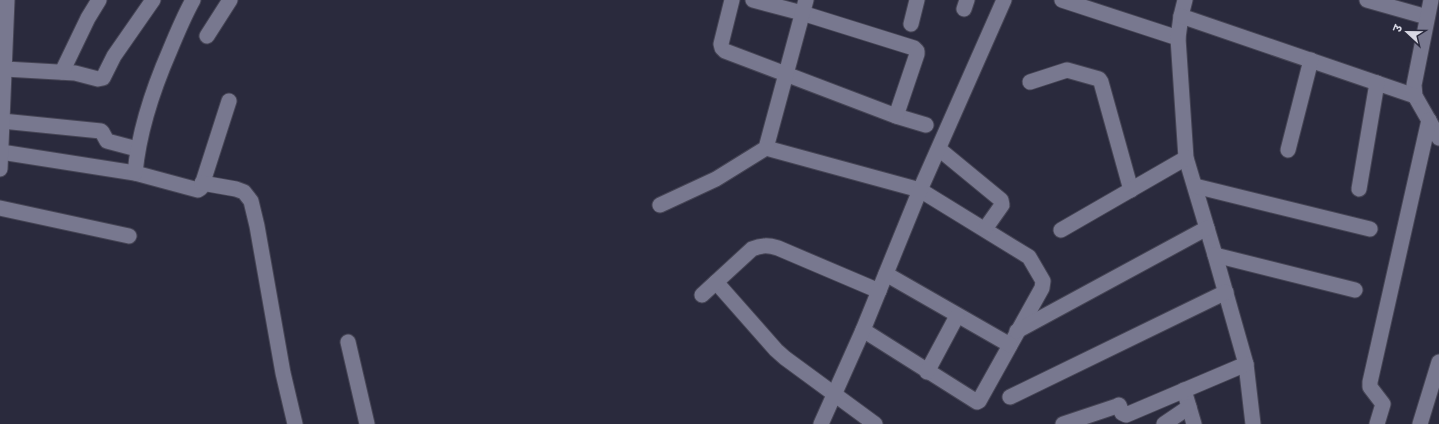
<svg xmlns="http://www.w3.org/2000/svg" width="1439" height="424" font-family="Poppins,'Noto Sans Devanagari',sans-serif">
  <rect width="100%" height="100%" fill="#2a2a3d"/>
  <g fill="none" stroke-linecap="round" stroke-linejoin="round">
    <g stroke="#464555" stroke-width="17">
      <g id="minor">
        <path d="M732 0 721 44 722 48 725 51 896 116 926 125"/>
        <path d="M753 0 802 13 914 48 917 51V54L896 116"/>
        <path d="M1062 0 1178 38"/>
        <path d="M1185 0 1181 16 1178 38 1186 158 1215 255 1246 364 1253 424"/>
        <path d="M1367 0 1427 17"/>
        <path d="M1431 0 1414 85 1415 96 1439 138"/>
        <path d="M964 9 967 0"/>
        <path d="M1181 16 1415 96"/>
        <path d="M911 24 917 0"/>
        <path d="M207 36 230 0"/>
        <path d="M5 69 75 73 98 79 103 78 114 56 153 0"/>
        <path d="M62 72 88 18 99 0"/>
        <path d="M1030 82 1067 70 1099 79 1101 82 1131 190"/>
        <path d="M2 121 101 131 102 132 107 141 137 149"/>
        <path d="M766 148 920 190 1029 257 1043 281 1042 288 979 401 977 402 863 330"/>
        <path d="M939 149 1001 200 1002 205 985 229"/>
        <path d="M1288 150 1311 60"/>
        <path d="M1 152 135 173 198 190 201 188 229 101"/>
        <path d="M0 169 7 0"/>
        <path d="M135 173C139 130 153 89 170 50 177 33 184 16 193 0"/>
        <path d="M202 183 236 189 244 192 251 201 257 226 283 373 295 424"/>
        <path d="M1195 186 1370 229"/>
        <path d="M1359 189 1377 83"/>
        <path d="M660 205 716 179 766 148 806 0"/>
        <path d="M0 208 129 236"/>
        <path d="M1061 230 1186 158"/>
        <path d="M1215 255 1355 290"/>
        <path d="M886 274 1010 345"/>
        <path d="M716 282 776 350 785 358 875 424"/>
        <path d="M702 295 752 249C762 245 768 245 778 248L879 291"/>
        <path d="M1017 331 1207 228"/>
        <path d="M348 342 367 424"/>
        <path d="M927 372 957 316"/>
        <path d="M1184 390 1194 424"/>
        <path d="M1010 397 1226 292"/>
        <path d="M821 424 863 330 920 190 1004 0"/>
        <path d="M1063 424 1117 406 1119 405 1122 413 1126 415 1246 364"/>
        <path d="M1164 424 1189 407"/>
        <path d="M1377 424 1383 404 1370 387V382L1429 120"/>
        <path d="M1420 424 1439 362"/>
      </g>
    </g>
    <use href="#minor" stroke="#78788f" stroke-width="15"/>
  </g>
  <g transform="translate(1407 32) rotate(292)" stroke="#2a2a3d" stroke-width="3" paint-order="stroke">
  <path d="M0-3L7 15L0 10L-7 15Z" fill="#d8d8e4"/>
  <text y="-6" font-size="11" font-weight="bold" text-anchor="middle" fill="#d8d8e4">उ</text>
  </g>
</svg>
